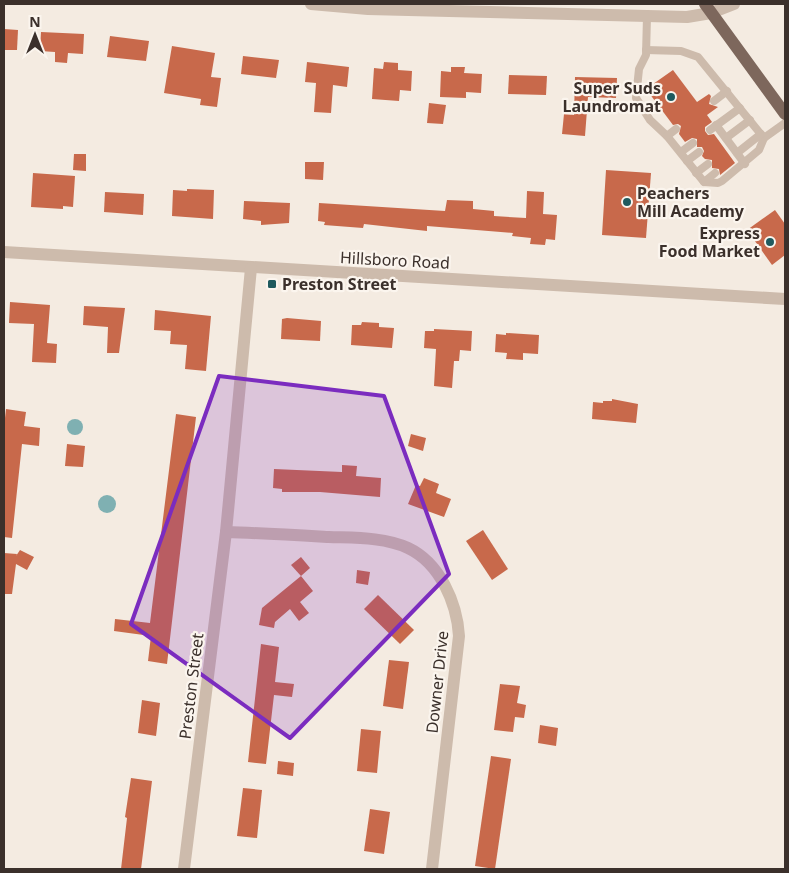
<svg xmlns="http://www.w3.org/2000/svg" width="789" height="873" font-family="'Noto Sans',sans-serif">
  <rect width="100%" height="100%" fill="#f4ebe1"/>
  <g fill="#7fb0b2">
    <circle cx="75" cy="427" r="8"/>
    <circle cx="107" cy="504" r="9"/>
  </g>
  <g fill="#c8694b">
    <path d="M4 29 18 30 17 50H4Z"/>
    <path d="M41 32 84 34 83 54 68 53 67 63 55 62V52L40 51Z"/>
    <path d="M110 36 149 41 146 61 107 57Z"/>
    <path d="M172 46 215 53 211 77 221 78 217 107 200 105 201 99 164 93Z"/>
    <path d="M243 56 279 60 276 78 241 74Z"/>
    <path d="M307 62 349 67 347 87 333 85 331 113 314 112 316 83 305 82Z"/>
    <path d="M384 62 398 63V70L412 71 411 91 400 90 399 101 372 99 374 68 383 69Z"/>
    <path d="M451 67H465L464 73 482 74 481 93 466 92V98L440 97 441 71 451 72Z"/>
    <path d="M673 70 697 102 709 94 711 96 709 104 718 107 707 115 712 122 705 127V131L708 135 714 134 735 163 720 175 719 169 712 168V160L705 159 702 156 704 151 702 147H697V139L692 138 685 142 679 134 681 126 678 124 673 125 646 89Z"/>
    <path d="M509 75 547 76 546 95 508 94Z"/>
    <path d="M575 77 617 78 616 98 588 97 585 136 562 134 564 114 574 115Z"/>
    <path d="M429 103 446 105 443 124 427 123Z"/>
    <path d="M74 154H86V171L73 170Z"/>
    <path d="M305 162H324L323 180 305 179Z"/>
    <path d="M606 170 651 173 646 238 602 235Z"/>
    <path d="M33 173 75 176 73 207 63 206V209L31 207Z"/>
    <path d="M187 189 214 190 213 219 172 216 173 190 187 191Z"/>
    <path d="M527 191 544 192 543 214 557 215 555 240 546 239 545 245 530 244 531 238 512 236 513 233 427 226V231L364 224 363 228 324 225 325 222 318 221 319 203 445 211 447 200 473 201V209L494 211V216L526 218Z"/>
    <path d="M105 192 144 194 143 215 104 212Z"/>
    <path d="M244 201 290 203 289 223 261 225V221L243 219Z"/>
    <path d="M775 210 785 224V255L772 265 747 230Z"/>
    <path d="M10 302 50 305 47 343 57 344 56 363 32 362 34 324 9 323Z"/>
    <path d="M84 306 125 308 119 353H107L108 327 83 325Z"/>
    <path d="M155 310 211 316 206 371 185 369 187 345 170 344 171 331 154 330Z"/>
    <path d="M287 318 321 321 320 341 281 339 282 319Z"/>
    <path d="M362 322 379 323V327L394 328 392 348 351 345 352 325H361Z"/>
    <path d="M434 329 472 331 471 351 460 350 459 361H454L452 388 434 386 436 349 424 348 425 331H434Z"/>
    <path d="M506 333 539 335 538 354 523 353V360L506 359 507 353 495 352 496 334 506 335Z"/>
    <path d="M612 399 638 404 636 423 592 419 593 402 603 403V401H612Z"/>
    <path d="M6 409 26 412 24 426 40 428 39 446 22 444 12 538 4 537V427Z"/>
    <path d="M176 414 196 417 167 664 148 661 151 636 114 631 115 619 150 623Z"/>
    <path d="M411 434 426 438 423 451 408 446Z"/>
    <path d="M67 444 85 446 83 467 65 466Z"/>
    <path d="M342 465 357 466 356 476 381 478 380 497 320 492H282V489L273 488 274 469 342 472Z"/>
    <path d="M424 478 439 484 436 493 451 499 444 517 408 504 416 485 420 486Z"/>
    <path d="M483 530 508 569 492 580 466 541Z"/>
    <path d="M20 550 34 557 27 570 16 564 12 594H4V553L17 554 16 556Z"/>
    <path d="M301 557 310 568 301 576 291 565Z"/>
    <path d="M357 570 370 572 368 585 356 583Z"/>
    <path d="M301 576 313 591 300 602 309 613 299 621 290 609 275 622 274 628 259 625 262 608Z"/>
    <path d="M378 595 414 630 400 644 364 609Z"/>
    <path d="M261 644 279 647 275 682 294 684 292 697 274 695 266 764 248 762Z"/>
    <path d="M389 660 409 662 403 709 383 706Z"/>
    <path d="M500 684 520 686 517 703 526 705 524 718 515 717 513 732 494 730Z"/>
    <path d="M142 700 160 703 156 736 138 733Z"/>
    <path d="M540 725 558 728 556 746 538 743Z"/>
    <path d="M361 729 381 731 377 773 357 771Z"/>
    <path d="M491 756 511 759 495 869 475 866Z"/>
    <path d="M278 761 294 763 293 776 277 774Z"/>
    <path d="M131 778 152 781 141 869H121L127 818 125 817Z"/>
    <path d="M243 788 262 790 257 838 237 836Z"/>
    <path d="M370 809 390 812 384 854 364 851Z"/>
  </g>
  <g fill="none" stroke-linecap="round" stroke-linejoin="round">
    <g stroke="#cdbbac" stroke-width="8">
      <path d="M647 16 646 55 639 69 636 98 650 120 667 136 704 182 718 183 722 181 759 150 764 138"/>
      <path d="M646 50 681 51 698 57 764 138 785 123"/>
      <path d="M714 101 727 91"/>
      <path d="M716 125 745 164"/>
      <path d="M710 130 740 108"/>
      <path d="M667 136 676 129"/>
      <path d="M726 138 750 120"/>
      <path d="M681 152 693 143"/>
      <path d="M737 153 761 134"/>
      <path d="M687 161 699 152"/>
      <path d="M696 173 708 164"/>
      <path d="M704 182 715 173"/>
    </g>
    <g stroke="#cdbbac" stroke-width="12">
      <path d="M311 4 368 9 687 17 711 13 734 4"/>
      <path d="M4 252 785 299"/>
      <path d="M226 532C260 533 294 535 329 537 354 538 384 537 408 548 440 563 457 603 459 636L432 869"/>
      <path d="M184 869 226 532 251 268"/>
    </g>
    <path stroke="#7d675c" stroke-width="12" d="M705 4 785 114"/>
  </g>
  <path fill="#7b2cbf" fill-opacity="0.2" stroke="#7b2cbf" stroke-width="4" stroke-linejoin="round" d="M219 376 384 396 449 574 290 738 131 624Z"/>
  <g fill="#1f5a5e" stroke="#fbf5ee" stroke-width="2">
    <circle cx="671" cy="97" r="5"/>
    <circle cx="627" cy="202" r="5"/>
    <circle cx="770" cy="242" r="5"/>
    <rect x="267" y="279" width="10" height="10" rx="2.5"/>
  </g>
  <g text-anchor="middle" dominant-baseline="central" stroke-width="4.5" stroke-linejoin="round" paint-order="stroke">
    <g font-size="16" font-weight="bold" fill="#3b302b" stroke="#fbf5ee" text-anchor="end">
      <text x="661" y="88">Super Suds<tspan x="661" dy="18">Laundromat</tspan></text>
      <text x="637" y="193" text-anchor="start">Peachers<tspan x="637" dy="18">Mill Academy</tspan></text>
      <text x="760" y="233">Express<tspan x="760" dy="18">Food Market</tspan></text>
      <text x="282" y="284" text-anchor="start">Preston Street</text>
    </g>
    <g font-size="16" fill="#3b302b" stroke="#fbf5ee">
      <text transform="translate(395 260) rotate(3)">Hillsboro Road</text>
      <text transform="translate(437 682) rotate(-84)">Downer Drive</text>
      <text transform="translate(191 686) rotate(-83)">Preston Street</text>
    </g>
  </g>
  <rect width="789" height="873" fill="none" stroke="#3b302b" stroke-width="10"/>
  <g transform="translate(35 35)" stroke="#fbf5ee" stroke-width="4" paint-order="stroke">
  <path d="M0-4L9 19L0 12L-9 19Z" fill="#3b302b"/>
  <text y="-8" font-size="14" font-weight="bold" text-anchor="middle" fill="#3b302b">N</text>
  </g>
</svg>
